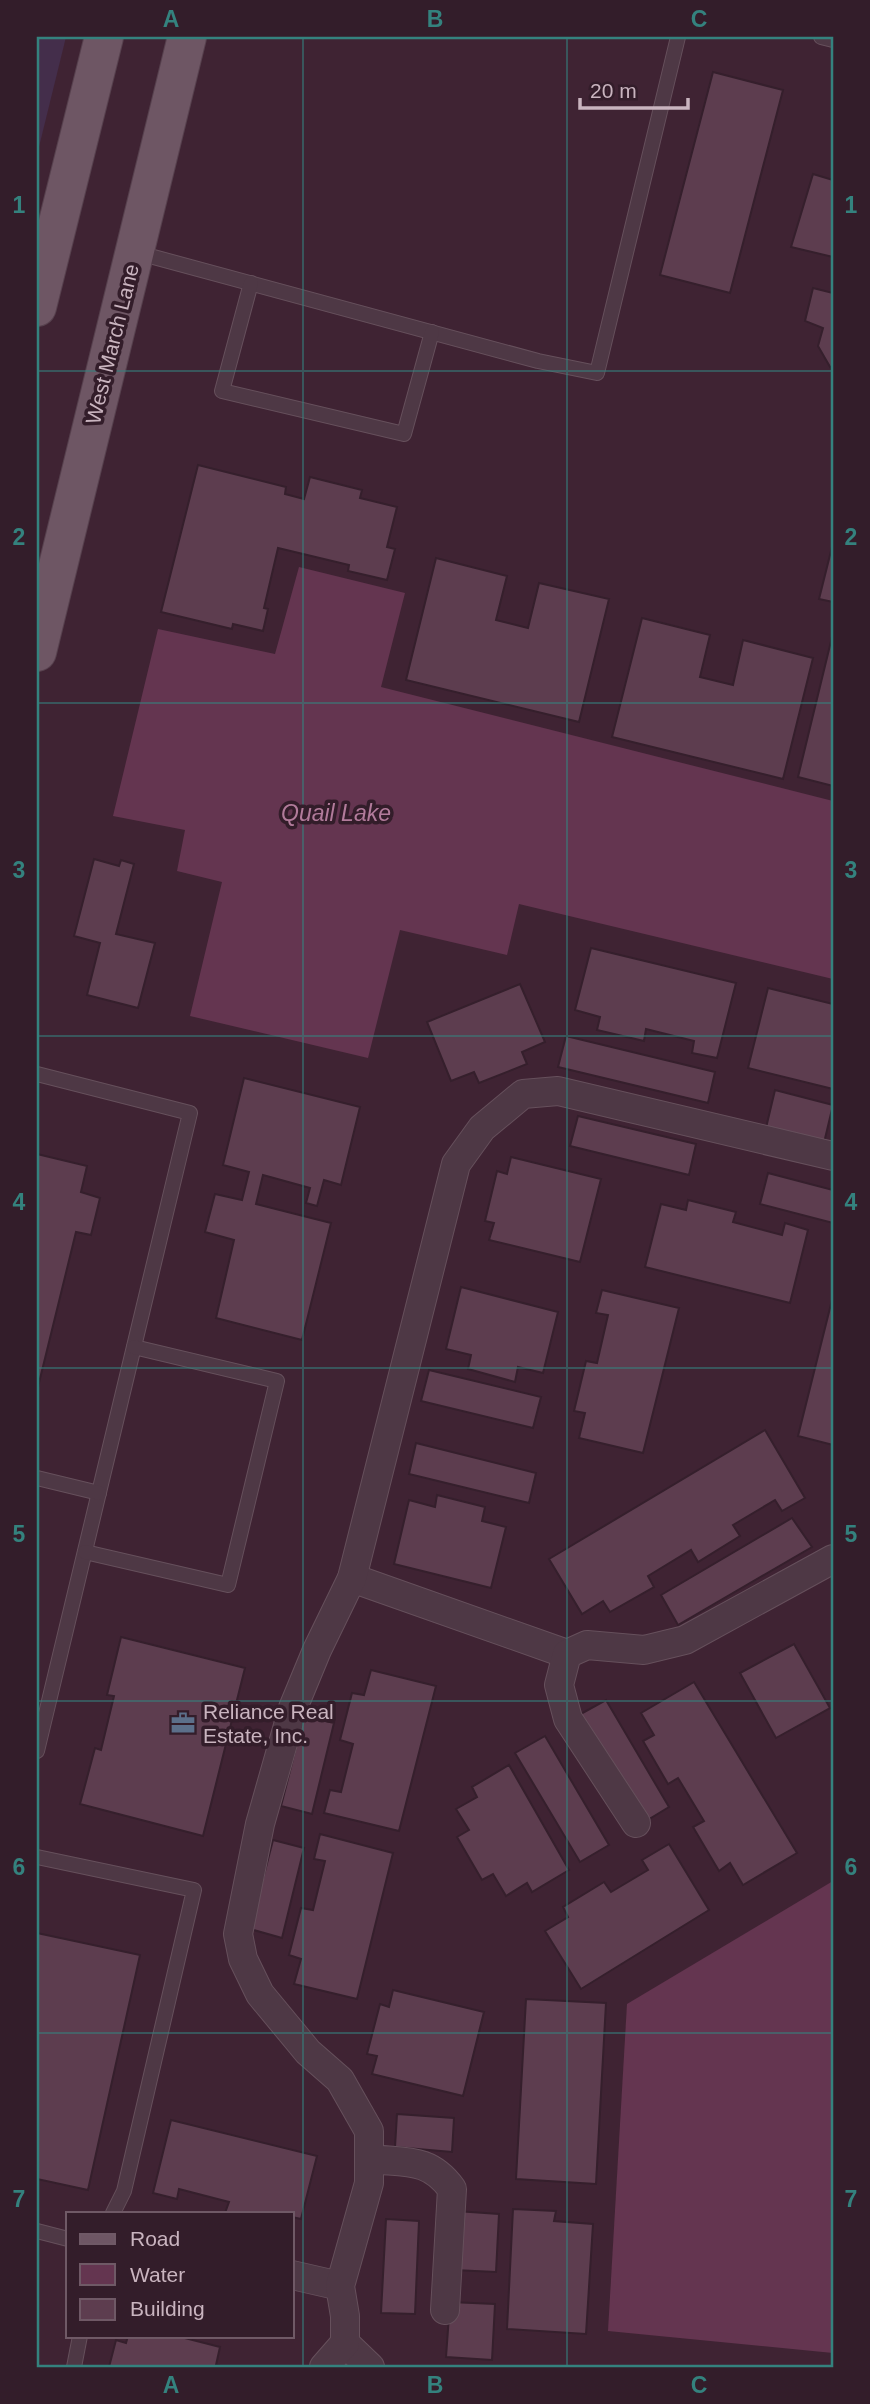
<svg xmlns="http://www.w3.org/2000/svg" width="870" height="2404" font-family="Arial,sans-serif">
  <rect width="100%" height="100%" fill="#3f2333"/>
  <path fill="#442e4b" d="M37 37H66L37 155Z"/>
  <g fill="#643550">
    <path d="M299 567 405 593 381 687 833 801V979L519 904 507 955 400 930 368 1058 190 1016 222 882 177 871 185 830 113 816 158 629 275 654Z"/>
    <path d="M833 1881V2353L608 2331 627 2004Z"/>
  </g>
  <g fill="#5d3d4f" stroke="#351f2c" stroke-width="2">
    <path d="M713 72 783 90 730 293 660 275Z"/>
    <path d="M813 174 833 180V257L791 247Z"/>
    <path d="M813 288 833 293V372L818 346 823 328 805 321Z"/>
    <path d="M198 465 286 487 285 494 304 499 310 477 362 490 360 498 397 507 387 547 395 549 387 580 348 571 349 565 278 548 264 608 268 609 263 631 233 624 232 629 161 612Z"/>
    <path d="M833 543V602L819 599Z"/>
    <path d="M436 558 507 576 496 620 528 628 539 583 609 599 579 722 406 680Z"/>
    <path d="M642 618 710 635 700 677 733 685 743 640 813 658 783 779 612 737Z"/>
    <path d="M833 633V786L798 777Z"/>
    <path d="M94 859 119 866 121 860 134 864 116 934 155 943 138 1008 87 995 100 943 74 936Z"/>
    <path d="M591 948 736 983 717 1058 692 1053 694 1041 646 1029 644 1041 597 1030 600 1017 575 1010Z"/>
    <path d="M520 984 545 1042 522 1052 527 1064 479 1083 474 1072 451 1081 427 1022Z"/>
    <path d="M768 988 833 1004V1089L748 1068Z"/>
    <path d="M566 1036 715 1072 708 1103 558 1067Z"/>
    <path d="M244 1078 360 1107 341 1185 324 1180 317 1206 306 1203 310 1188 263 1175 256 1204 331 1223 302 1340 216 1318 234 1240 205 1232 215 1194 242 1200 249 1172 223 1165Z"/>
    <path d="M775 1090 833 1105 823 1147 765 1132Z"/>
    <path d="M578 1116 696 1144 689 1175 570 1146Z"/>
    <path d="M37 1154 87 1166 81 1192 100 1198 91 1235 76 1232 37 1391Z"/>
    <path d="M511 1157 601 1179 580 1262 489 1240 494 1223 485 1221 497 1171 507 1174Z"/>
    <path d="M768 1173 833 1190V1223L760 1204Z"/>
    <path d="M688 1200 736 1212 733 1222 782 1235 785 1223 808 1230 790 1303 645 1267 661 1204 686 1210Z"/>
    <path d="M461 1287 558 1312 543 1373 518 1367 515 1382 468 1369 471 1355 446 1349Z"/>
    <path d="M602 1290 679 1308 643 1453 579 1438 585 1413 574 1411 586 1361 597 1363 608 1315 596 1313Z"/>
    <path d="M833 1296V1445L798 1436Z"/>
    <path d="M429 1370 541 1397 533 1428 421 1401Z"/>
    <path d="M765 1430 805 1498 782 1511 775 1500 733 1525 740 1536 698 1562 691 1550 648 1576 654 1587 610 1612 603 1601 582 1614 549 1559Z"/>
    <path d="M416 1443 536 1473 529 1503 409 1474Z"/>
    <path d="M437 1495 485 1507 482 1521 506 1527 491 1588 394 1564 409 1500 435 1507Z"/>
    <path d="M792 1518 812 1547 678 1625 661 1595Z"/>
    <path d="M121 1637 245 1668 203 1836 80 1804 95 1748 101 1750 114 1696 107 1695Z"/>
    <path d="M794 1644 830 1708 776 1738 740 1673Z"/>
    <path d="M371 1670 436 1686 399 1831 324 1813 330 1790 341 1792 353 1744 340 1740 352 1693 364 1695Z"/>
    <path d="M694 1682 797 1853 743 1885 730 1863 719 1871 693 1827 704 1821 678 1778 668 1784 643 1741 654 1735 641 1713Z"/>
    <path d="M606 1700 669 1807 641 1824 577 1716Z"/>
    <path d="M304 1716 334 1723 312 1814 281 1806Z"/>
    <path d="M545 1736 609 1845 580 1862 515 1753Z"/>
    <path d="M509 1765 569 1870 532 1892 527 1883 506 1896 493 1874 482 1880 457 1837 469 1830 456 1809 477 1797 472 1787Z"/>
    <path d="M320 1834 393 1853 357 1999 294 1984 301 1959 289 1955 301 1908 313 1910 325 1861 314 1859Z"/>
    <path d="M273 1840 304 1848 282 1938 250 1929Z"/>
    <path d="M669 1844 709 1910 581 1989 545 1931 568 1917 563 1907 604 1882 611 1892 648 1870 642 1860Z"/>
    <path d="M37 1933 140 1955 88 2190 37 2179Z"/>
    <path d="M393 1990 484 2012 463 2096 372 2074 377 2056 367 2054 380 2004 389 2007Z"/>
    <path d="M526 1999 606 2003 596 2184 516 2179Z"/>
    <path d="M397 2114 454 2118 452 2152 395 2147Z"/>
    <path d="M171 2120 317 2156 301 2219 292 2217V2213H225L229 2202 179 2189 177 2199 153 2193Z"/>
    <path d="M513 2209 556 2211 554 2221 593 2224 586 2334 507 2329Z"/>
    <path d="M456 2211 499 2214 496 2272 454 2270Z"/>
    <path d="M386 2219 419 2221 415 2314 381 2313Z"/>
    <path d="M450 2302 495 2304 492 2360 446 2357Z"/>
    <path d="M128 2336H177L220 2347 216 2365 224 2367H109L116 2340 126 2343Z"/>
  </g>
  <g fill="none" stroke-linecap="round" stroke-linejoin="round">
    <g stroke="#66505c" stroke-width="16">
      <g id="service">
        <path d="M821 37 833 40"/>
        <path d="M135 252 538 361 597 373 678 37"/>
        <path d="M251 283 222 391 404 434 432 332"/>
        <path d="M37 1074 190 1113 37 1751"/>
        <path d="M37 1478 99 1493"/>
        <path d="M85 1552 228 1585 277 1381 134 1347"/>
        <path d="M37 1857 194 1890 124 2191 113 2213"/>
        <path d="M37 2231 68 2239"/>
        <path d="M74 2367 80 2336"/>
      </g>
    </g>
    <g stroke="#66505c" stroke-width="30">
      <g id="minor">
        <path d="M352 1578 567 1654"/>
        <path d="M636 1823 568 1719 559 1685 567 1654 587 1645 644 1650 685 1640 833 1559"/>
        <path d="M369 2159C405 2163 429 2157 452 2189L445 2310"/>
        <path d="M292 2275 340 2286"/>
        <path d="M345 2343 370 2367"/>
        <path d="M324 2367 345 2343V2316L340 2286 369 2183V2131L340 2080 308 2052 260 1994 243 1959 238 1934 260 1824 293 1708 317 1650 352 1578 456 1164 482 1128 523 1094 558 1091 833 1156"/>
      </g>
    </g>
    <g stroke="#57414e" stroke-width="40">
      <g id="primary">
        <path d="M37 307 104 37"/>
        <path d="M37 652 187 37"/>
      </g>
    </g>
    <use href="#service" stroke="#4e3845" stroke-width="14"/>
    <use href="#minor" stroke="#4e3845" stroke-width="28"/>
    <use href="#primary" stroke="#6e5664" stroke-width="38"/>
  </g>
  <path fill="none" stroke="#34827e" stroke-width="2" stroke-opacity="0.55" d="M303 37V2367M567 37V2367M37 371H833M37 703H833M37 1036H833M37 1368H833M37 1701H833M37 2033H833"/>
  <defs>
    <g id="office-bare" transform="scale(1.89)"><path d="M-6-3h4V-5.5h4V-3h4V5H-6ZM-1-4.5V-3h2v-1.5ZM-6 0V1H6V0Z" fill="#5c6f8a" stroke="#331d2a" stroke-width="2.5" paint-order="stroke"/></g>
  </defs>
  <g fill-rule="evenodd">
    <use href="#office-bare" x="183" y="1723"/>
  </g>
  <g text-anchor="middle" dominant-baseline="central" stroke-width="7" stroke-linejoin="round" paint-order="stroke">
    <g font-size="21" fill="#c9b4bf" stroke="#331d2a">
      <text transform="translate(112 344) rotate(-76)">West March Lane</text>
    </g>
    <g font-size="21" fill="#c9b4bf" stroke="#331d2a" text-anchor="start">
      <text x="203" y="1711">Reliance Real<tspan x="203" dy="24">Estate, Inc.</tspan></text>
    </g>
    <g font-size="23" font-style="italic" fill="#b27b9b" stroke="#331d2a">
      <text x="336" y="813">Quail Lake</text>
    </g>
  </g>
  <rect width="870" height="2404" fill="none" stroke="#331d2a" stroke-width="77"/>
  <rect x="66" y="2212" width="228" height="126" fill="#331d2a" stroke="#6f5966" stroke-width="2"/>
  <rect x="80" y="2234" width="35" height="10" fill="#6e5664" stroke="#6f5966" stroke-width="2"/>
  <text x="130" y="2246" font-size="21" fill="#c9b4bf">Road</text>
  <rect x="80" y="2264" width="35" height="21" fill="#643550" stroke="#6f5966" stroke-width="2"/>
  <text x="130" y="2282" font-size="21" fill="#c9b4bf">Water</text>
  <rect x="80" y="2299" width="35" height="21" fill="#5d3d4f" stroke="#6f5966" stroke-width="2"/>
  <text x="130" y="2316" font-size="21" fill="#c9b4bf">Building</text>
  <path d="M580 98v10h108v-10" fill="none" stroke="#c9b4bf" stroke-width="3.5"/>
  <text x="590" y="98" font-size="21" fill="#c9b4bf" stroke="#331d2a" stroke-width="5" paint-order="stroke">20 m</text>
  <rect x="38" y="38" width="794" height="2328" fill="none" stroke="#34827e" stroke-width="2.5"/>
  <g font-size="23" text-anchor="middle" font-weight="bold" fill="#34827e">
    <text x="171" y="27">A</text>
    <text x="435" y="27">B</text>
    <text x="699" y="27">C</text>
    <text x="19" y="213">1</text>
    <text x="851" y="213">1</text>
    <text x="19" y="545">2</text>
    <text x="851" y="545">2</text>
    <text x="19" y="878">3</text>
    <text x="851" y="878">3</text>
    <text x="19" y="1210">4</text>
    <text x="851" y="1210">4</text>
    <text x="19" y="1542">5</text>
    <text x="851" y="1542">5</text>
    <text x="19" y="1875">6</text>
    <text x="851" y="1875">6</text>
    <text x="19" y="2207">7</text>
    <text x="851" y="2207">7</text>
    <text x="171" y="2393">A</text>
    <text x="435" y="2393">B</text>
    <text x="699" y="2393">C</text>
  </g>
</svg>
